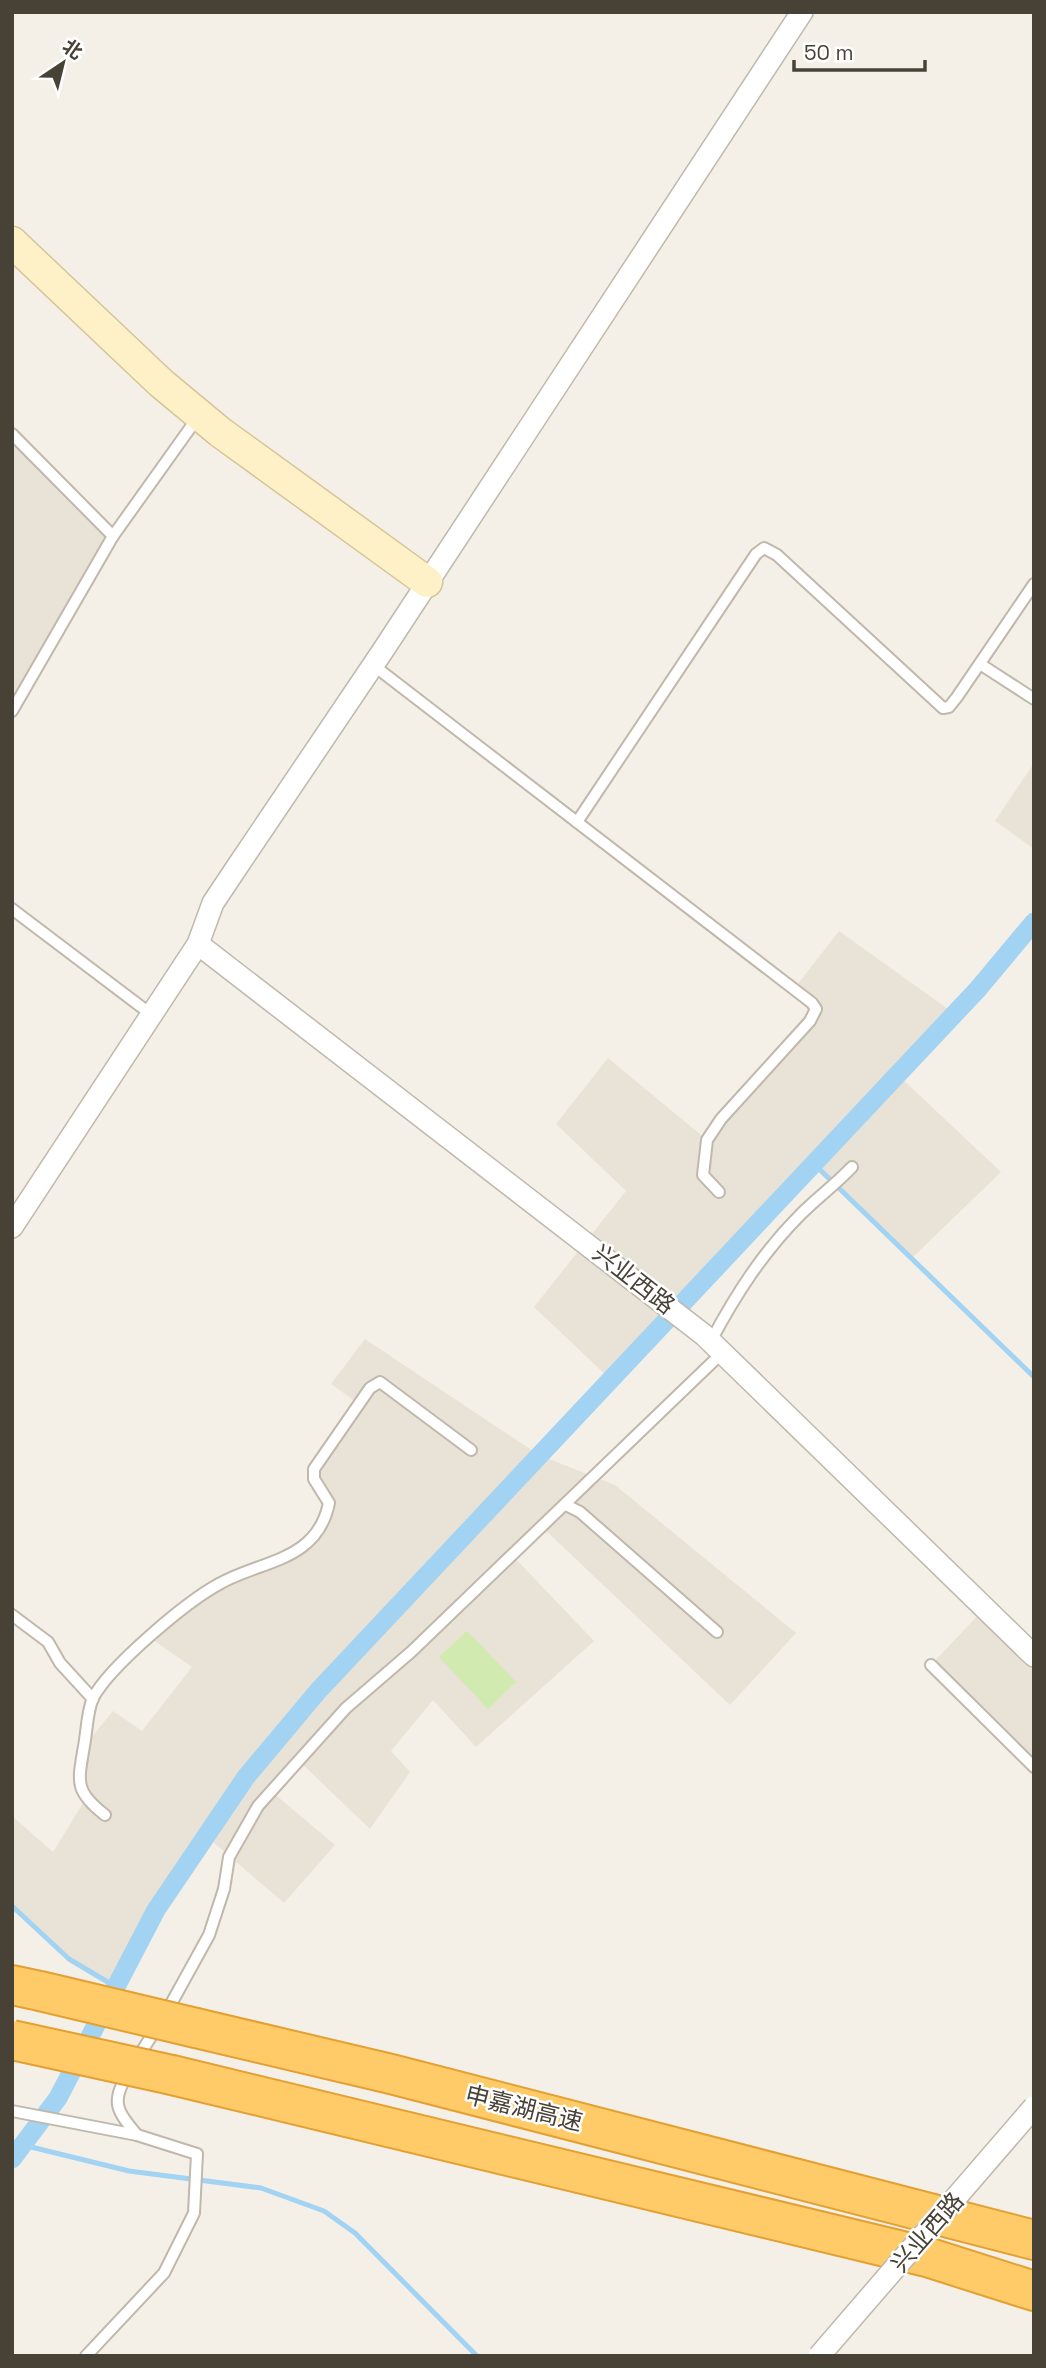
<svg xmlns="http://www.w3.org/2000/svg" width="1046" height="2368" font-family="'Space Grotesk','Noto Sans SC',sans-serif">
  <rect width="100%" height="100%" fill="#f4f0e8"/>
  <g fill="#e9e2d6">
    <path d="M12 434 113 536 12 711Z"/>
    <path d="M1034 763V849L995 821Z"/>
    <path d="M839 931 955 1014 898 1075 1001 1172 912 1258 814 1164 611 1380 534 1307 626 1191 556 1124 608 1058 707 1140 815 1009 794 989Z"/>
    <path d="M365 1339 539 1455 615 1485 796 1633 730 1705 542 1527 512 1555 594 1641 476 1747 433 1700 391 1751 410 1772 370 1829 298 1760 271 1791 335 1845 284 1903 206 1836 156 1910 116 1987 69 1959 12 1906V1816L53 1852 85 1800V1745L113 1711 142 1731 192 1667 149 1637 193 1600 307 1542 329 1503 314 1479 359 1404 331 1384Z"/>
    <path d="M985 1608 1034 1656V1767L931 1665Z"/>
  </g>
  <path fill="#d0eaaf" d="M467 1631 516 1682 488 1709 439 1657Z"/>
  <g fill="none" stroke-linecap="round" stroke-linejoin="round">
    <g stroke="#a2d3f3" stroke-width="5">
      <path d="M814 1164 1034 1377"/>
      <path d="M12 1906 69 1959 116 1987"/>
      <path d="M23 2145 129 2171 261 2188 324 2211 355 2233 477 2356"/>
    </g>
    <path stroke="#a2d3f3" stroke-width="19" d="M12 2159 58 2098 156 1910 246 1777 318 1691 978 989 1034 922"/>
    <g stroke="#c0b8aa" stroke-width="14">
      <g id="lane">
        <path d="M12 434 113 536"/>
        <path d="M980 664 1034 699"/>
        <path d="M373 665 812 1003 816 1009 810 1021 721 1119 707 1140 703 1175 719 1192"/>
        <path d="M12 711 113 536 198 417"/>
        <path d="M577 822 756 554 764 548 777 555 943 708 949 707 957 697 1034 584"/>
        <path d="M12 909 152 1015"/>
        <path d="M711 1341C736 1294 763 1252 801 1214 817 1198 836 1184 852 1167"/>
        <path d="M566 1505 580 1512 717 1632"/>
        <path d="M12 1615 48 1642 60 1663 93 1699"/>
        <path d="M931 1665 1034 1767"/>
        <path d="M105 1815C74 1791 78 1782 84 1746 87 1731 87 1711 93 1698 110 1666 186 1602 219 1584 261 1560 317 1562 329 1503L314 1479V1469L370 1388 380 1382 471 1450"/>
        <path d="M166 2013 209 1935 224 1889 229 1857 258 1806 346 1708 411 1652 723 1352"/>
        <path d="M136 2060 158 2026"/>
        <path d="M128 2074C110 2102 117 2111 137 2135"/>
        <path d="M12 2111 137 2135 197 2154 194 2213 164 2273 86 2356"/>
      </g>
    </g>
    <g stroke="#c0b8aa" stroke-width="24">
      <g id="street">
        <path d="M198 944 704 1335 1034 1656"/>
        <path d="M12 1227 198 944 213 903 235 870 382 652 802 12"/>
      </g>
    </g>
    <g stroke="#d6c496" stroke-width="33">
      <path id="secondary" d="M12 242 161 383 220 432 427 582"/>
    </g>
    <g stroke="#e3a033" stroke-width="42">
      <g id="highway">
        <path d="M12 1985 40 1991"/>
        <path d="M196 2028 391 2074 1034 2240"/>
        <path d="M172 2075 927 2257 1034 2291"/>
      </g>
    </g>
    <use href="#lane" stroke="#fff" stroke-width="10"/>
    <use href="#street" stroke="#fff" stroke-width="21"/>
    <use href="#secondary" stroke="#fff1c7" stroke-width="30"/>
    <use href="#highway" stroke="#ffcb68" stroke-width="38"/>
    <g stroke="#c0b8aa" stroke-width="24" stroke-linecap="butt">
      <path id="street-bridge" d="M819 2356 1034 2107"/>
    </g>
    <g stroke="#e3a033" stroke-width="42" stroke-linecap="butt">
      <g id="highway-bridge">
        <path d="M40 1991 196 2028"/>
        <path d="M12 2040 172 2075"/>
      </g>
    </g>
    <use href="#street-bridge" stroke="#fff" stroke-width="21"/>
    <use href="#highway-bridge" stroke="#ffcb68" stroke-width="38"/>
  </g>
  <g text-anchor="middle" dominant-baseline="central" stroke-width="5" stroke-linejoin="round" paint-order="stroke">
    <g font-size="24" fill="#484136" stroke="#fff">
      <text transform="translate(634 1279) rotate(38)">兴业西路</text>
      <text transform="translate(524 2108) rotate(14)">申嘉湖高速</text>
      <text transform="translate(927 2232) rotate(-49)">兴业西路</text>
    </g>
  </g>
  <rect width="1046" height="2368" fill="none" stroke="#484136" stroke-width="28"/>
  <g transform="translate(63 63) rotate(35)" stroke="#ffffff" stroke-width="5" paint-order="stroke">
  <path d="M0-5L12 26L0 18L-12 26Z" fill="#484136"/>
  <text y="-10" font-size="19" font-weight="bold" text-anchor="middle" fill="#484136">北</text>
  </g>
  <path d="M794 60v10h131v-10" fill="none" stroke="#484136" stroke-width="3.5"/>
  <text x="804" y="60" font-size="21" fill="#484136" stroke="#ffffff" stroke-width="5" paint-order="stroke">50 m</text>
</svg>
